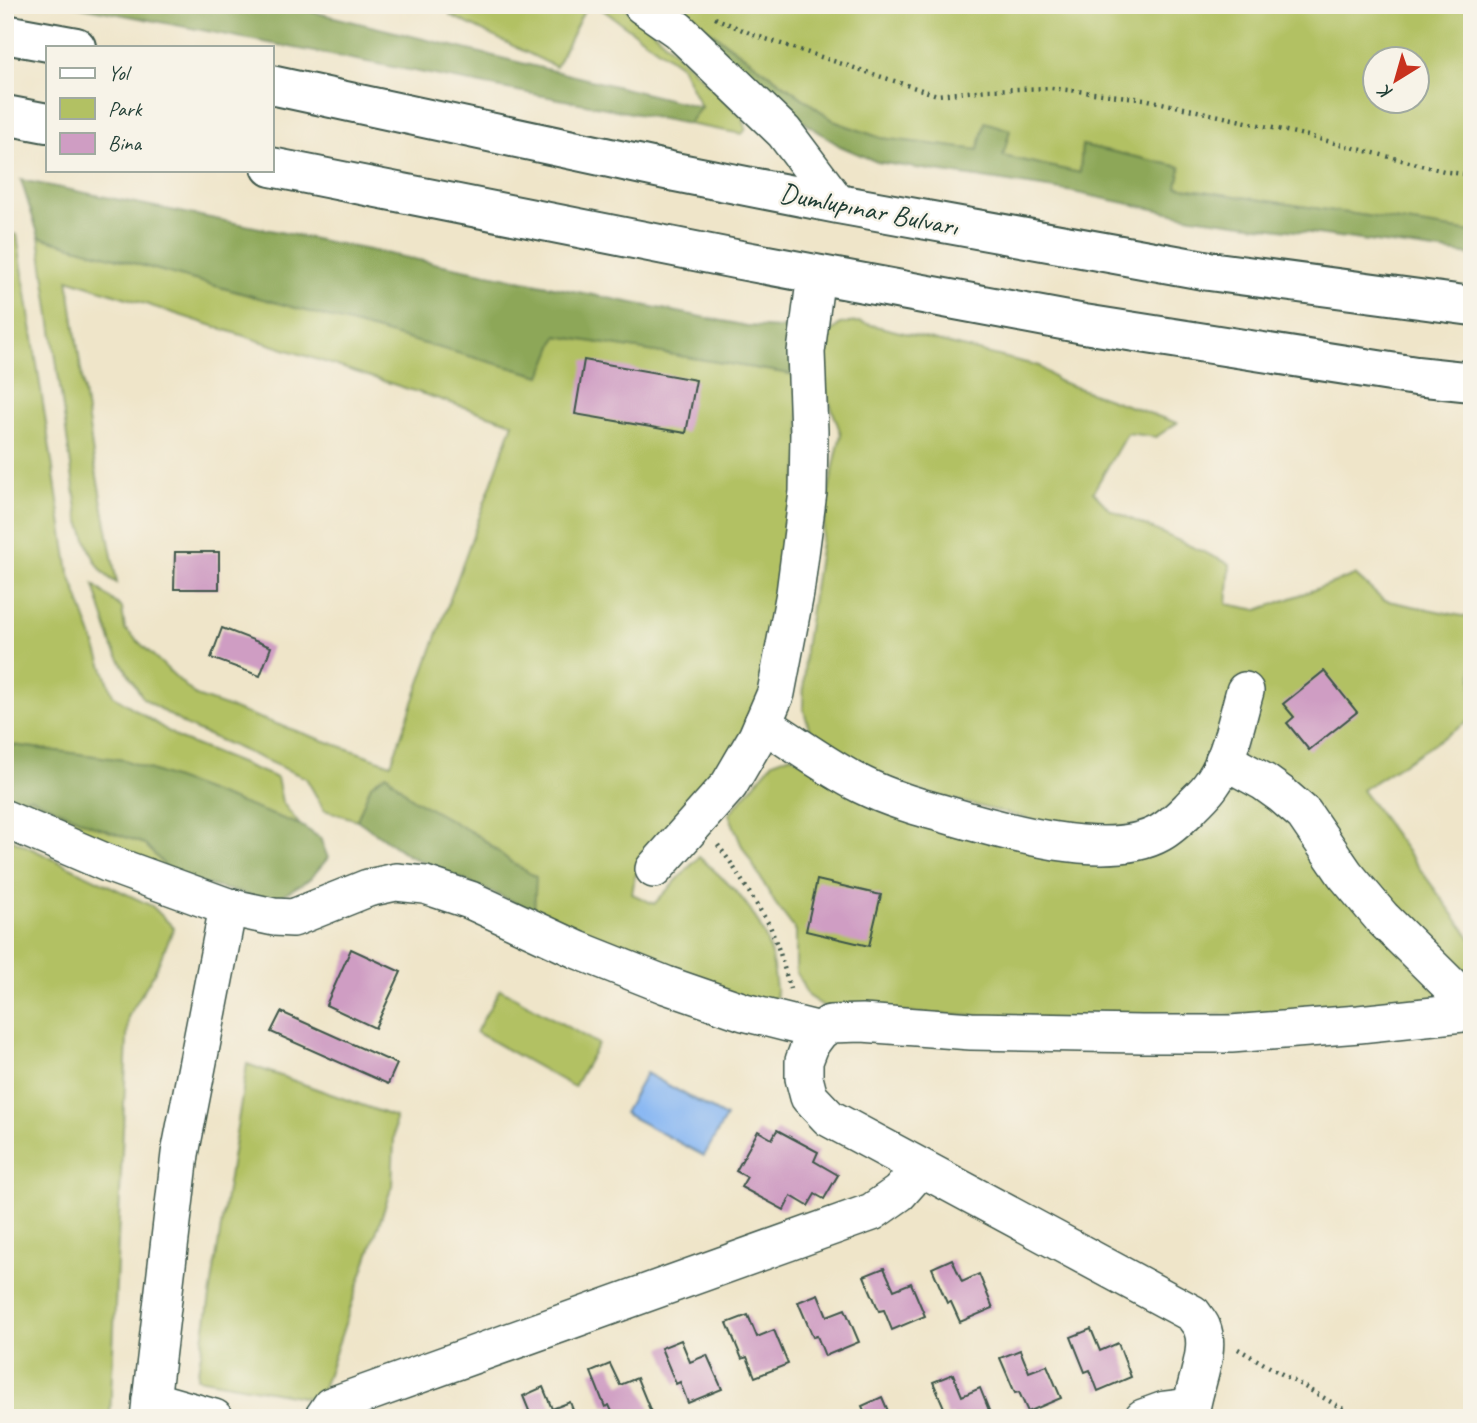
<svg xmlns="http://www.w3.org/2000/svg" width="1477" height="1423" font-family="Caveat,sans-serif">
  <rect width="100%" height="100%" fill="#f7f3e8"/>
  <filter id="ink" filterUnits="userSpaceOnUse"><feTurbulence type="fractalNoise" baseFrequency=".0143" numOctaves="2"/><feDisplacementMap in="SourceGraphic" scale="14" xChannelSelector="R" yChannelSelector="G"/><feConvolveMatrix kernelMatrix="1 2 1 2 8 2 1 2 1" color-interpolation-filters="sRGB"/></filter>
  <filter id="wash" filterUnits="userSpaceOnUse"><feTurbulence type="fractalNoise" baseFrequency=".00686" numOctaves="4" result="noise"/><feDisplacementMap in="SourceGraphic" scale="28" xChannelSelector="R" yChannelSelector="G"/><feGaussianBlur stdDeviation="1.57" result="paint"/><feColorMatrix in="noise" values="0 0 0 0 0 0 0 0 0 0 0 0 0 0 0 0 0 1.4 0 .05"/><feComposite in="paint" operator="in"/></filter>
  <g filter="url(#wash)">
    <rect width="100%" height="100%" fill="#efe5c9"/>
    <g fill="#b2c163" stroke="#687f4c" stroke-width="2" fill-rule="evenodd">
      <path d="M455 5H573L584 11 556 67 450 15Z"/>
      <path d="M596 5H620L642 20 743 118 746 129 742 134 688 124 701 107 681 66Z"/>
      <path d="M674 5H1472V232L1176 187 1180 167 1082 145 1080 173 1002 156 1010 130 985 123 979 150 881 138 836 122ZM1376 60H1418V102H1376Z"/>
      <path d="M5 232 17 235 69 572 113 695 180 739 277 778 282 802 300 825 124 760 5 744Z"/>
      <path d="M39 237 541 376 557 336 797 375 801 448 767 693 677 836 635 876 632 894 654 904 699 857C730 884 756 907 769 948 774 964 775 982 777 998L757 1001 706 987 534 911 535 877 511 862 480 837 413 799 386 774 371 785 357 820 324 810 306 778 187 726 143 698 113 648 94 585 122 608 125 629 196 696 391 764 513 423 68 279 93 455 117 583C93 571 87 540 78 516Z"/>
      <path d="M859 322 1039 366 1058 381 1177 423 1156 437 1127 433 1093 492 1109 509 1230 564 1227 604 1258 610 1355 575 1383 600 1472 618V719L1362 790 1472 940V1000L1421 1007 1070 1021 828 1009 808 996 796 972V931L775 903 741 844 729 814 773 762 791 755 861 796 963 832 1064 853 1137 851 1179 841 1221 800 1244 750 1251 675 1238 679 1224 724 1202 778 1153 821 1088 834 876 780 813 742 803 707 805 649 830 484 841 434 822 381 821 341 840 324Z"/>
      <path d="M30 797 94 826 145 844 175 877 5 806V801Z"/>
      <path d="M5 836 152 906 174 928 154 973 128 1017 110 1418H5Z"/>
      <path d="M500 989 598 1044 574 1087 476 1032Z"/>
      <path d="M247 1064 395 1117 392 1186 319 1400 197 1378Z"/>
    </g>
    <g fill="#8da759" stroke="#567246" stroke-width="2">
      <path d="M72 5H285L701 107 688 124Z"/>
      <path d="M699 24 836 122 881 138 978 150 985 122 1010 130 1003 156 1080 173 1082 145 1181 167 1177 187 1472 232V255L1192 217 1068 191 877 162 840 146 795 116 694 35 692 26Z"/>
      <path d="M21 180 747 326 796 329 797 375 557 336 541 376 39 237Z"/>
      <path d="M5 744 124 760 300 825 320 838 328 858 310 879 273 901 175 877 145 844 94 826 30 797 5 801Z"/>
      <path d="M386 774 413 799 480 837 511 862 536 877 534 911 409 856 357 820 371 785Z"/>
    </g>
    <path fill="#88b7f3" stroke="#547a94" stroke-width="2" d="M646 1073 726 1117 704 1156 624 1113Z"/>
    <g id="blocks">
      <g fill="#cf9dc3">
        <path d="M584 360 696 380 686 433 575 414Z"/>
        <path d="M175 552H219V589H174Z"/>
        <path d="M222 628 271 647 260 676 211 658Z"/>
        <path d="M1324 671 1357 712 1309 750 1287 723 1294 717 1283 704Z"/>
        <path d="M817 880 881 895 869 946 806 931Z"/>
        <path d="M351 949 401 972 375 1028 326 1005Z"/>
        <path d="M281 1012 397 1064 388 1084 271 1032Z"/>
        <path d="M777 1130 818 1152 814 1161 838 1175 824 1199 815 1194 808 1206 791 1196 784 1210 741 1187 747 1177 736 1171 758 1131 772 1139Z"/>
        <path d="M952 1259 962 1282 979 1274 993 1308 960 1322 951 1302 947 1303 932 1268Z"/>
        <path d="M884 1268 894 1290 911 1283 925 1316 892 1330 884 1310 879 1311 864 1276Z"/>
        <path d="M818 1294 827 1316 845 1309 859 1342 825 1356 817 1336 813 1337 798 1302Z"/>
        <path d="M748 1315 757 1337 774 1330 788 1364 755 1377 747 1357 742 1359 727 1323Z"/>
        <path d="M1091 1329 1100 1351 1118 1343 1131 1377 1098 1391 1090 1370 1085 1372 1071 1337Z"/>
        <path d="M681 1340 690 1362 707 1355 722 1389 688 1403 680 1382 676 1384 661 1348Z"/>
        <path d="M1020 1350 1029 1372 1047 1365 1061 1398 1028 1412 1019 1392 1015 1393 1000 1358Z"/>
        <path d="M610 1364 620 1385 637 1378 651 1412 637 1418H615L609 1405 605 1407 591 1372Z"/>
        <path d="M953 1374 962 1396 980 1388 992 1418H953L952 1415 948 1417 933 1382Z"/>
        <path d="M543 1387 552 1409 570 1402 576 1418H532L523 1396Z"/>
        <path d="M882 1397 891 1418H867L862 1406Z"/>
      </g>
    </g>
  </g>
  <g filter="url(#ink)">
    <use href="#blocks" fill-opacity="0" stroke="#3e564a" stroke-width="2"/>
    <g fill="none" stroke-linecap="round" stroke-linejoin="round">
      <g stroke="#3e564a" stroke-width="40">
        <g id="street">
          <path d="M642 5 678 30 784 132 838 204"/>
          <path d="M763 723C796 744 828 768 862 785 890 799 919 807 948 815 1002 831 1109 862 1160 833 1171 827 1181 817 1189 809 1196 801 1205 794 1211 785 1230 759 1236 722 1245 691"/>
          <path d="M1224 760 1264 782 1282 795 1304 814 1345 874 1382 918 1472 1007"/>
          <path d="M5 819 107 863 228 907 274 917 293 918 368 888 396 882 425 885 470 900 578 950 666 985 744 1012 820 1031"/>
          <path d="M654 869 729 785 757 737 776 693 795 593 808 492 809 432 806 352 816 274"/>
          <path d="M151 1400 214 1418"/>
          <path d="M149 1418 180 1154 228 907"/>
          <path d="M323 1418 331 1406 872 1212 899 1193 921 1168"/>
          <path d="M1143 1418 1165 1410 1190 1407"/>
          <path d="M1190 1418C1191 1392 1212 1352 1202 1328 1201 1324 1196 1319 1193 1314L829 1118 809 1097 804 1078V1061L811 1043 820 1031 830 1024 862 1023 971 1031 1142 1034H1231L1359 1024 1472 1012"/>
        </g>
      </g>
      <g stroke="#3e564a" stroke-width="42">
        <g id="highway">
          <path d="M5 34 76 47"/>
          <path d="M271 85 675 172 838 204 1209 271 1472 306"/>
          <path d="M5 115 47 123"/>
          <path d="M271 167 735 259 1084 324 1416 376 1472 382"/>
        </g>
      </g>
      <g stroke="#3e564a" stroke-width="4.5" stroke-dasharray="2 5" stroke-linecap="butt">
        <path d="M715 18 754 35 937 95 988 90 1051 88 1144 99 1304 135 1448 172 1472 175"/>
        <path d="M718 845 731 863 770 926 780 953 790 989"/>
        <path d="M1238 1349 1359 1418"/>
      </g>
      <use href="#street" stroke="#fff" stroke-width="37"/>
      <use href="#highway" stroke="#fff" stroke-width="38"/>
    </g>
  </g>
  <g text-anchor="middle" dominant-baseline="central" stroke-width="5" stroke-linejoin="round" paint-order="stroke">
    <g font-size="28" fill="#1f3d34" stroke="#f7f3e8">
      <text transform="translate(869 209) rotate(11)">Dumlupınar Bulvarı</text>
    </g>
  </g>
  <rect width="1477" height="1423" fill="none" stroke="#f7f3e8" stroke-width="28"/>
  <rect x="46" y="46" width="228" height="126" fill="#f7f3e8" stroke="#a1aaa0" stroke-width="2"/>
  <rect x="60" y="68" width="35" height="10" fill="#ffffff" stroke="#a1aaa0" stroke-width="2"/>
  <text x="108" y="80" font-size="21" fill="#1f3d34">Yol</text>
  <rect x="60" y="98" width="35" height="21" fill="#b2c163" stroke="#a1aaa0" stroke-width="2"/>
  <text x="108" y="116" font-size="21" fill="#1f3d34">Park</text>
  <rect x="60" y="133" width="35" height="21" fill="#cf9dc3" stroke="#a1aaa0" stroke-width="2"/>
  <text x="108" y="150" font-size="21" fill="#1f3d34">Bina</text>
  <g transform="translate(1396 80) rotate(217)"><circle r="33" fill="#f7f3e8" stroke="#a1aaa0" stroke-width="2"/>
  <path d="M0-5L12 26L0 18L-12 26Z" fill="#c8321e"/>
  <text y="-10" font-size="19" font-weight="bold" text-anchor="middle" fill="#1f3d34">K</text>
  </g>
</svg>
